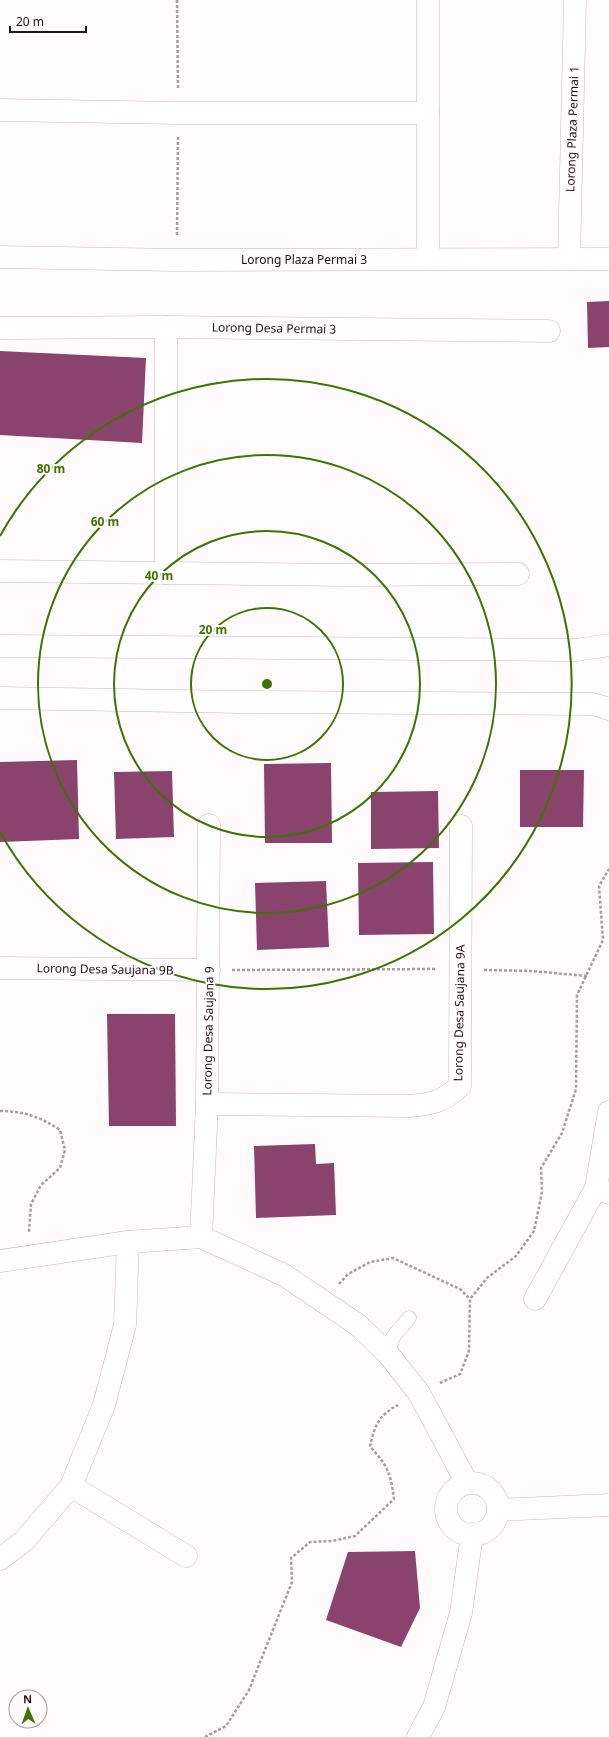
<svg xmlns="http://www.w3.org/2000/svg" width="609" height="1737" font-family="'Noto Sans',sans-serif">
  <rect width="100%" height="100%" fill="#fffafc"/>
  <g fill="#8a436c">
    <path d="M609 301V347L588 348 587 302Z"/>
    <path d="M0 351 146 358 142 443 0 435Z"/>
    <path d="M77 760 79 839 0 842V762Z"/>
    <path d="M331 763 332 843H265L264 764Z"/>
    <path d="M520 770H584L583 827H520Z"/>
    <path d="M172 771 174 837 116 839 114 772Z"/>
    <path d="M438 791 439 848 371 849V792Z"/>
    <path d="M433 862 434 934 359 935 358 863Z"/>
    <path d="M326 881 329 947 257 950 255 883Z"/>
    <path d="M107 1014H175L176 1126H109Z"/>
    <path d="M315 1144 316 1164 334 1163 336 1215 256 1218 254 1146Z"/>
    <path d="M415 1551 420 1608 401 1647 326 1620 348 1552Z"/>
  </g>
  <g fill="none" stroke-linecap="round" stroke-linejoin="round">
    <g stroke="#cab4bf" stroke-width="15">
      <path id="lane" d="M388 1354 393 1337 409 1318"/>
    </g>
    <g stroke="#cab4bf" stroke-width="23">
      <g id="street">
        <path d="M0 110 178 113H428"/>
        <path d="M0 257 176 260 609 259"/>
        <path d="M428 259V0"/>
        <path d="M569 259 575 0"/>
        <path d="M166 327V573"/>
        <path d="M0 328 166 327 549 331"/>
        <path d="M0 571 350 575 518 574"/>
        <path d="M0 968 209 970"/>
        <path d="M207 1104 409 1106C433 1104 442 1102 460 1086L461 826"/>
        <path d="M609 1112 596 1188 609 1193"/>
        <path d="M201 1237 207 1104 209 825"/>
        <path d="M0 1261 128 1242 201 1237 284 1275 358 1325 388 1354 419 1393 467 1483"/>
        <path d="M535 1299 596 1188"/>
        <circle cx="472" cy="1509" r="26"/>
        <path d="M71 1486 186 1556"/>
        <path d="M498 1510 609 1505"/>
        <path d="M0 1559 24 1541 71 1486 104 1405 125 1325 128 1242"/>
        <path d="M418 1737 434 1707 461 1613 472 1534"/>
      </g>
    </g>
    <g stroke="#cab4bf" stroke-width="23">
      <g id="secondary">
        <path d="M0 646 576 650 609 645"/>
        <path d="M0 698 243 702 593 704 609 709"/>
      </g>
    </g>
    <g stroke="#a49ea1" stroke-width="2.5" stroke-dasharray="3 2" stroke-linecap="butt">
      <path d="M177 0 178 89"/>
      <path d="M177 235 178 136"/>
      <path d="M232 970 437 969"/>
      <path d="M484 970 532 971 587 976"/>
      <path d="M0 1111C23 1111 41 1117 60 1130L65 1150 60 1168 41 1185 31 1204 29 1232"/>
      <path d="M339 1284 348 1274 370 1262 393 1258 460 1289 470 1299"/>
      <path d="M440 1383 460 1374 469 1351 470 1299 487 1278 516 1256 534 1231 542 1192 541 1168 562 1133 576 1089 577 995 603 940 599 886 609 869"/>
      <path d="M205 1737 226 1726 249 1690 292 1582 291 1558 310 1542 332 1541 355 1536 394 1499C391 1475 388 1465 370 1447 374 1426 379 1415 398 1405"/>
    </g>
    <use href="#lane" stroke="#fff" stroke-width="14"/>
    <use href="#street" stroke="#fff" stroke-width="22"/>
    <use href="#secondary" stroke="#fff" stroke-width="22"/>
  </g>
  <g fill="none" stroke="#3d7403" stroke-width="2">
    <circle cx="267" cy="684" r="76"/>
    <circle cx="267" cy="684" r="153"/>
    <circle cx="267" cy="684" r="229"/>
    <path d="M0 536A305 305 0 1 1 0 832"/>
  </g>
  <g text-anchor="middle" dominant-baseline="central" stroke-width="4" stroke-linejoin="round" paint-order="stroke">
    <g font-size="12" fill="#1d1519" stroke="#fffafc">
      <text transform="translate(572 129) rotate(-88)">Lorong Plaza Permai 1</text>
      <text x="304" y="259">Lorong Plaza Permai 3</text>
      <text transform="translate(274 328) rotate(1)">Lorong Desa Permai 3</text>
      <text transform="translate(105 969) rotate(1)">Lorong Desa Saujana 9B</text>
      <text transform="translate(459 1013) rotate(-89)">Lorong Desa Saujana 9A</text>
      <text transform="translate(208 1031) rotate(-89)">Lorong Desa Saujana 9</text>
    </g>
  </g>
  <circle cx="267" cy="684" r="6" fill="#3d7403" stroke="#fffafc" stroke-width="2"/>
  <g font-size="12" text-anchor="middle" font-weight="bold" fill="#3d7403" stroke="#fffafc" stroke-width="4" stroke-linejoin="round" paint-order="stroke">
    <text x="51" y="473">80 m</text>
    <text x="105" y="526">60 m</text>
    <text x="159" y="580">40 m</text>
    <text x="213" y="634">20 m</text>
  </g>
  <g transform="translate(28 1709) rotate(358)"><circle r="19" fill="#fffafc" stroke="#a59ea1"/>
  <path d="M0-3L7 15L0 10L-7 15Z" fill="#3d7403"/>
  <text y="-6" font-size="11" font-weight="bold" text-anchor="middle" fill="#1d1519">N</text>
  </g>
  <path d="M10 26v6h76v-6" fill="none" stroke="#1d1519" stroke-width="2"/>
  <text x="16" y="26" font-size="12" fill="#1d1519" stroke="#fffafc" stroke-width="3" paint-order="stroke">20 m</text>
</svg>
